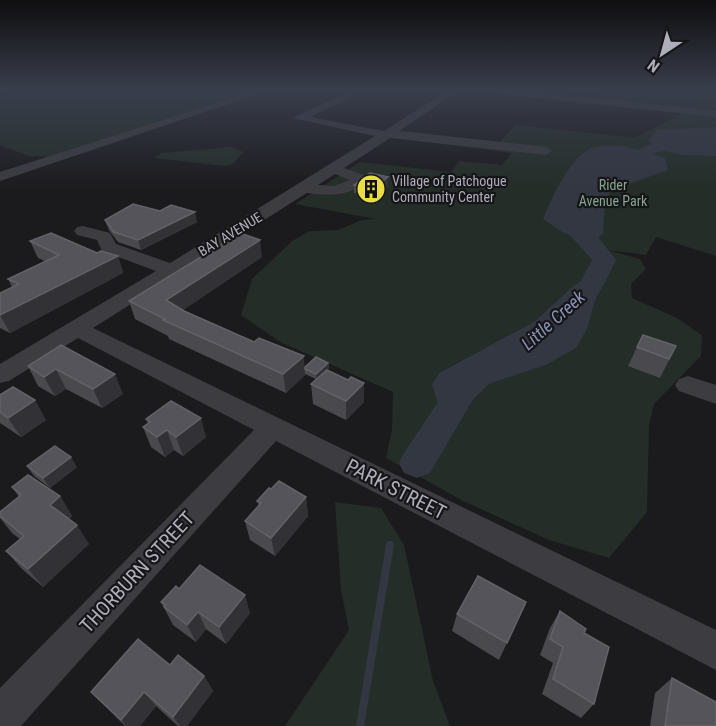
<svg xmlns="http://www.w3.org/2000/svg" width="716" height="726" font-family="'Roboto Condensed',sans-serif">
  <rect width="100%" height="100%" fill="#1b1a1d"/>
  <g fill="#242d27" fill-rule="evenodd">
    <path d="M79 89H260L50 157 29 156 0 145V95Z"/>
    <path d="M603 89H716V112L595 99Z"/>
    <path d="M685 112 716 115V256L656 237 646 255 608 250 640 259 646 269 631 284 632 298 677 318 702 335 701 356 654 404 649 426 647 512 609 558 549 540 465 502 386 458 392 429 393 392 280 342 241 315 252 279 292 241 310 231 338 230 362 220 375 219 295 204 360 162 451 172 459 161 502 165 512 153 396 138 405 131 499 142 516 125 635 138ZM585 279 546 365 489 384H432L439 373 535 321 573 286Z"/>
    <path d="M231 147 243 152 233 164 225 166 154 158 162 153Z"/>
    <path d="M335 502 381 508 404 545 433 681 450 726H285L349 630 341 590Z"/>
  </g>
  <g fill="#333742">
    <path d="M716 127V156L682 155 654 148 649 140 656 130Z"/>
    <path d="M624 146 665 158 668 170 612 190 605 201 603 234 591 243 562 232 543 219C551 199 572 152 595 147 604 145 615 146 624 146Z"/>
    <path d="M585 279 598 290 587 329 576 348 546 365 489 384 456 416 440 410 432 384 439 373 535 321 573 286Z"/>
  </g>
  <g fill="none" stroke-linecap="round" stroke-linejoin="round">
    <path stroke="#333742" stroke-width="8" d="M360 726 390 545"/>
    <g fill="#333742" fill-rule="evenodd">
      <path d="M716 134V144L658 152 607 176 598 171 648 145Z"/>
      <path d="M577 207 584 209 587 213 582 224 599 238 616 260C604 283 588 327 556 319L552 313 574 293 592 260 561 225 570 209Z"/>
      <path d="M469 368 480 372 485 379 430 473 417 478 404 473 399 463 404 453 458 372Z"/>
    </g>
    <g fill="#3c3c41" fill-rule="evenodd">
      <path d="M260 89H273L0 181V172Z"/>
      <path d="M355 89H367L310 117 384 131 450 89H461L399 131 546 147 552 151 546 155 390 138 344 168 366 176 368 179C353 197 328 196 307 193L93 328 716 630V670L276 441 21 726H0V688L254 430 78 338 9 381 0 383V364L156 271 102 251 97 240 77 235 74 231 77 227 83 226 110 233 116 244 170 263 375 136 292 118ZM335 174 350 180 334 186 318 185Z"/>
      <path d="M477 89H505L716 111V117L482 92Z"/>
      <path d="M688 376 716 385V404L679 391 675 385 679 379Z"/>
    </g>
  </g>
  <g fill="#4a4a4e">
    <path d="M354 185H388L373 197 354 193Z"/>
    <path d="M160 211 197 222 141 250 118 242 109 230 105 220Z"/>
    <path d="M30 241 118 256 123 273 10 333 0 328V293L12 287 8 279 45 261 38 258Z"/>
    <path d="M262 257 183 310 305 367 328 363 329 368 316 379 305 374V375L286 393 169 339 168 336 135 319 129 301Z"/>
    <path d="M61 345 123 394 102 408 66 389 55 396 38 386 28 366Z"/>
    <path d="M676 346 660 378 628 366 637 347Z"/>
    <path d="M311 384 364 402 346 420 313 404Z"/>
    <path d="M0 395 46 420 21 437 0 423Z"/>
    <path d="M146 419 206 437 183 456 174 450 165 457 151 447 143 427 148 424Z"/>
    <path d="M27 466 77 467 50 488 34 476Z"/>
    <path d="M12 487 60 496 72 516 69 519 89 544 43 587 22 569 6 551 20 539 12 533 0 518V512L19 497Z"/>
    <path d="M271 489 306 497 308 516 275 556 250 540 245 521 259 506 257 501Z"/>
    <path d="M179 589 250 613 226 644 206 629 196 642 173 625 161 602Z"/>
    <path d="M526 602 499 660 452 631 457 614Z"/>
    <path d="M560 611 584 633 594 704 581 718 542 694 553 663 540 655 550 628Z"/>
    <path d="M170 665 204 676 213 691 187 726H178L156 706 140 726H125L91 692Z"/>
    <path d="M672 678 716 726H650L655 693Z"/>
  </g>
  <g fill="#323236">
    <path d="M388 177V185L373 197V189Z"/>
    <path d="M195 212 197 222 141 250 138 240Z"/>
    <path d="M260 240 262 257 171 318 166 300Z"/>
    <path d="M118 256 123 273 10 333 0 315Z"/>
    <path d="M304 356 305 375 286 393 283 374Z"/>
    <path d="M328 363 329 368 316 379V374Z"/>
    <path d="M56 369 66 389 55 396 44 377Z"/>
    <path d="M115 374 123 394 102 408 93 389Z"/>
    <path d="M364 383V402L346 420V401Z"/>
    <path d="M35 400 46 420 21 437 8 418Z"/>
    <path d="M201 418 206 437 183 456 176 437Z"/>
    <path d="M167 430 174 450 165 457 157 437Z"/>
    <path d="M71 457 77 467 50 488 43 478Z"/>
    <path d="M60 496 72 516 62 524 50 505Z"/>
    <path d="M306 497 308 516 275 556 271 538Z"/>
    <path d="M77 525 89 544 43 587 28 569Z"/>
    <path d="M245 595 250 613 226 644 219 627Z"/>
    <path d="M198 612 206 629 196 642 187 625Z"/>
    <path d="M204 676 213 691 187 726H180L173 717Z"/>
    <path d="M144 692 156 706 140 726H126L121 720Z"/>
  </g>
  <g fill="#54545a" stroke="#626269" stroke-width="1.5">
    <path d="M370 173 388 177 373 189 354 185Z"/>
    <path d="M133 204 160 211 171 205 195 212 138 240 114 232 105 220Z"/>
    <path d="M51 233 97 253 101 251 118 256 0 315V293L19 284 8 279 59 255 30 241Z"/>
    <path d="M240 233 260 240 166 300 184 311 254 342 259 338 304 356 283 374 163 320 165 319 129 301Z"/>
    <path d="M643 335 676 346 669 359 637 347Z"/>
    <path d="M61 345 115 374 93 389 56 369 44 377 28 366Z"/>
    <path d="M316 357 328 363 316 374 305 369V367Z"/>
    <path d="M327 370 348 380 351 377 364 383 346 401 311 384Z"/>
    <path d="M13 387 35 400 8 418 0 412V395Z"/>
    <path d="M171 401 201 418 176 437 167 430 157 437 143 427 150 422 146 419Z"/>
    <path d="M55 446 71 457 43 478 27 466Z"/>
    <path d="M28 475 60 496 50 505 77 525 28 569 6 551 24 536 0 516V512L21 495 12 487Z"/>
    <path d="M279 481 306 497 271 538 245 521 261 503 257 501 269 488 271 489Z"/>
    <path d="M200 565 245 595 219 627 198 612 187 625 164 607 166 605 161 602 176 586 179 589Z"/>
    <path d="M478 576 526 602 507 643 457 614Z"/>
    <path d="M560 611 586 629 584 633 609 647 594 704 553 679 563 647 550 639Z"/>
    <path d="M138 639 170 665 178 655 204 676 173 717 144 692 121 720 91 692Z"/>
    <path d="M672 678 716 702V726H665Z"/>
  </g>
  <linearGradient id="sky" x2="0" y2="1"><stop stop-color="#0f0e10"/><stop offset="0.47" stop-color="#393e4c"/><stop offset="1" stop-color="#393e4c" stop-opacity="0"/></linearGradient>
  <rect width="716" height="190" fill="url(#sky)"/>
  <defs>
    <g id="building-disc" transform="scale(1.5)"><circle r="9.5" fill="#eadc45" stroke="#161518"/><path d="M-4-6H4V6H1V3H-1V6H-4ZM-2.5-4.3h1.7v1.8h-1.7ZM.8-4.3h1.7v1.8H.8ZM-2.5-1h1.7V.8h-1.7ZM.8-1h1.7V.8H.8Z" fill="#111"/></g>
  </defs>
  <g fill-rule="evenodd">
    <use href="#building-disc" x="371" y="189"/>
  </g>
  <g text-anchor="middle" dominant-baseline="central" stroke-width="4.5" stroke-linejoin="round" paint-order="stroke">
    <g font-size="14" fill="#aeaebb" stroke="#161518" text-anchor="start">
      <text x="392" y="181">Village of Patchogue<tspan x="392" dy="16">Community Center</tspan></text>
    </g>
    <g font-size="14" fill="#86a590" stroke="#161518">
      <text x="613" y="185">Rider<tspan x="613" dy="16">Avenue Park</tspan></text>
    </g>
    <g font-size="14" fill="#aeaebb" stroke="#161518">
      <text transform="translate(230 234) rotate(-31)">BAY AVENUE</text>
    </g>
    <g font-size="18" font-style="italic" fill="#8793b4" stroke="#161518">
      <text transform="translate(553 320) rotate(-42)">Little Creek</text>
    </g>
    <g font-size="20" fill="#aeaebb" stroke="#161518">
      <text transform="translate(396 489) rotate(27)">PARK STREET</text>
      <text transform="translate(137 572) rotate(-47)">THORBURN STREET</text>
    </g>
  </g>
  <g transform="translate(662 54) rotate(216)" stroke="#161518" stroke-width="4.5" paint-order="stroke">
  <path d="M0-4.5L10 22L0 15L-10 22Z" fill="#aeaebb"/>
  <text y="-9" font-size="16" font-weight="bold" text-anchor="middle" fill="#aeaebb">N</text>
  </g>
</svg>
